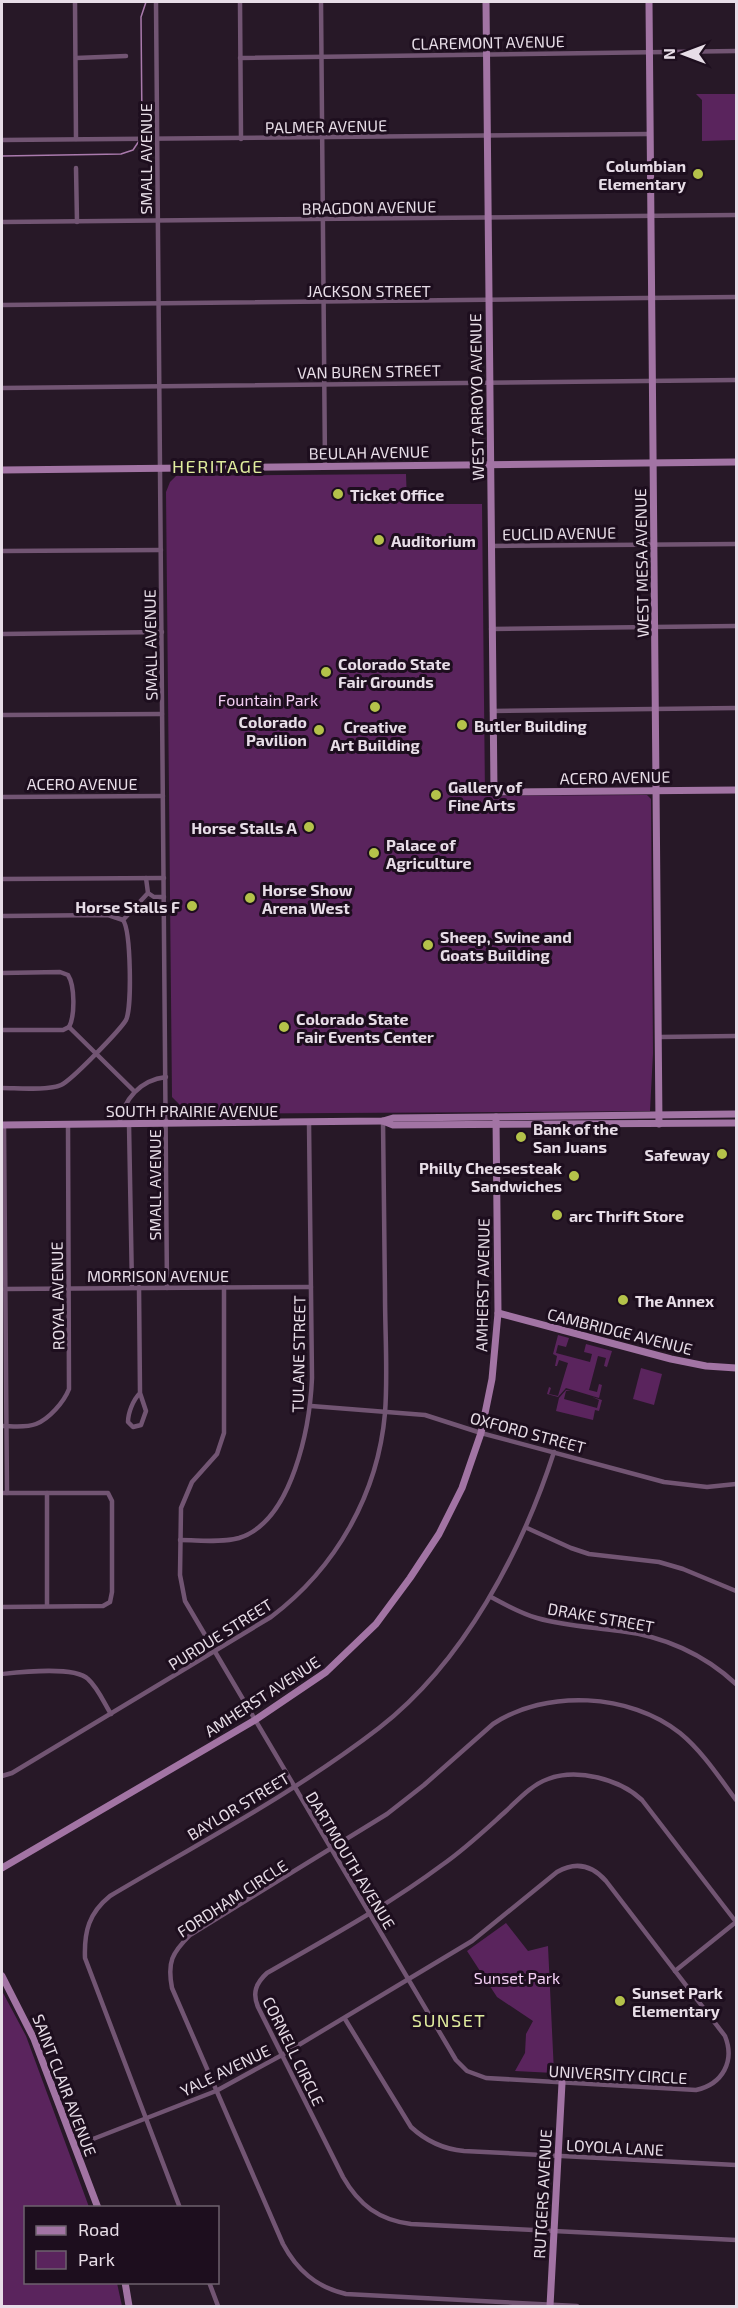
<svg xmlns="http://www.w3.org/2000/svg" width="738" height="2308" font-family="'Exo 2',sans-serif">
  <rect width="100%" height="100%" fill="#271827"/>
  <g fill="#5a245d">
    <path d="M696 94H736V140L702 141V100Z"/>
    <path d="M406 474 407 504H482L485 796 647 795 651 799 653 1053 650 1111 189 1114 172 1097 166 492 170 482 176 476Z"/>
    <path d="M558 1335 569 1338 566 1347 558 1345 556 1353 590 1362 592 1354 584 1352 586 1344 612 1351 607 1367 604 1366 606 1358 598 1356 589 1390 597 1392 599 1384 602 1385 599 1398 566 1388 558 1397 547 1394 549 1387 551 1388 549 1394 558 1396 568 1363 559 1360 557 1366H555L557 1356 553 1354Z"/>
    <path d="M641 1368 662 1374 654 1405 633 1399Z"/>
    <path d="M566 1390 571 1391H566L564 1399 597 1408 599 1400 592 1397 602 1400 599 1411 595 1410 593 1420 556 1411 559 1398Z"/>
    <path d="M506 1923 528 1951 548 1946 554 2073 515 2071 525 2053 526 2034 533 2021 497 1997 467 1951Z"/>
    <path d="M2 1991 26 2036 89 2207 26 2208V2282L117 2283 122 2306H2Z"/>
  </g>
  <g fill="none" stroke-linecap="round" stroke-linejoin="round">
    <g stroke="#aa7aad" stroke-width="1.5">
      <path d="M140 136 142 126 141 17 146 2"/>
      <path d="M2 156 121 154 133 150 139 141"/>
    </g>
    <g stroke="#725573" stroke-width="4.5">
      <path d="M75 2 76 139"/>
      <path d="M156 2 167 1288"/>
      <path d="M240 2 241 139"/>
      <path d="M321 2 325 465"/>
      <path d="M76 58 126 56"/>
      <path d="M240 58 736 51"/>
      <path d="M2 140 650 134"/>
      <path d="M76 168 77 222"/>
      <path d="M2 222 736 215"/>
      <path d="M2 305 736 297"/>
      <path d="M2 388 736 380"/>
      <path d="M491 546 736 544"/>
      <path d="M2 551 161 550"/>
      <path d="M491 629 736 626"/>
      <path d="M2 634 162 632"/>
      <path d="M492 711 736 708"/>
      <path d="M2 715 162 714"/>
      <path d="M2 797 163 796"/>
      <path d="M2 879 164 878"/>
      <path d="M148 893 154 897H164"/>
      <path d="M2 916 108 915 123 920"/>
      <path d="M2 973 60 972 68 975C75 986 75 1016 69 1027"/>
      <path d="M69 1027 134 1091"/>
      <path d="M2 1030H63L69 1027"/>
      <path d="M659 1037 736 1036"/>
      <path d="M2 1088C17 1088 48 1091 61 1085 72 1080 120 1030 126 1020 132 1008 131 931 123 920L148 893 146 878"/>
      <path d="M119 1124C124 1099 140 1080 166 1077"/>
      <path d="M129 1124 132 1287"/>
      <path d="M4 1125 7 1493"/>
      <path d="M139 1287 140 1393 146 1411 141 1425 133 1427 128 1422C128 1413 133 1400 140 1393"/>
      <path d="M5 1289 311 1287"/>
      <path d="M311 1406 425 1415 481 1433 664 1482 707 1487 736 1484"/>
      <path d="M2 1426C12 1426 26 1428 36 1424 49 1419 64 1402 69 1389L68 1125"/>
      <path d="M2 1493H108L112 1501V1592L110 1602 103 1606 2 1607"/>
      <path d="M47 1493V1606"/>
      <path d="M527 1528 571 1548 589 1554 659 1562 683 1569 736 1591"/>
      <path d="M180 1540C199 1540 221 1543 239 1538 293 1521 310 1425 312 1378L309 1123"/>
      <path d="M491 1597C506 1605 520 1613 537 1618 564 1626 592 1627 620 1631 663 1636 704 1654 736 1684"/>
      <path d="M2 1674C21 1672 75 1666 88 1679 98 1688 104 1703 111 1714"/>
      <path d="M2 1776 12 1773 271 1617C336 1568 378 1494 385 1413 388 1374 385 1334 385 1294 384 1237 384 1179 383 1121"/>
      <path d="M736 1922 642 1800C620 1779 577 1768 548 1779 531 1785 518 1800 505 1812 485 1830 465 1849 442 1865 387 1906 326 1939 267 1973 256 1983 252 1993 258 2007L343 2177C359 2205 379 2220 411 2224L736 2240"/>
      <path d="M675 1971 736 1922"/>
      <path d="M345 2019 411 2127C426 2141 442 2149 464 2151L736 2165"/>
      <path d="M75 2146 216 2091 282 2055 472 1941 557 1872C576 1861 592 1865 606 1881L725 2036C735 2061 723 2084 696 2090L486 2078 467 2071 456 2060 185 1601 180 1575 181 1508 192 1482 217 1454 224 1433V1287"/>
      <path d="M180 2208 85 1958C84 1931 89 1913 110 1896 201 1842 296 1792 379 1728 464 1662 522 1551 554 1452"/>
      <path d="M209 2282 218 2306"/>
      <path d="M577 2306 346 2294C316 2287 297 2270 283 2244L172 1988C167 1962 172 1953 190 1935L387 1814 424 1785 493 1724C546 1689 630 1693 680 1733 702 1751 719 1777 736 1800"/>
    </g>
    <g stroke="#a274a4" stroke-width="7">
      <path d="M486 2 494 792 736 790"/>
      <path d="M649 2 659 1124"/>
      <path d="M2 470 736 462"/>
      <path d="M383 1121 393 1125 736 1123"/>
      <path d="M2 1125 383 1121 393 1118 736 1114"/>
      <path d="M498 1313 671 1359 706 1366 736 1368"/>
      <path d="M2 1868 255 1720 326 1672 376 1624 410 1578 439 1534 462 1488 481 1433 492 1379 498 1313 496 1117"/>
      <path d="M2 1976 34 2039 98 2208"/>
      <path d="M125 2282 129 2306"/>
      <path d="M550 2306 562 2083"/>
    </g>
  </g>
  <g fill="#b4c24a" stroke="#1d0e1e" stroke-width="2">
    <circle cx="698" cy="174" r="6"/>
    <circle cx="338" cy="494" r="6"/>
    <circle cx="379" cy="540" r="6"/>
    <circle cx="326" cy="672" r="6"/>
    <circle cx="375" cy="707" r="6"/>
    <circle cx="462" cy="725" r="6"/>
    <circle cx="319" cy="730" r="6"/>
    <circle cx="436" cy="795" r="6"/>
    <circle cx="309" cy="827" r="6"/>
    <circle cx="374" cy="853" r="6"/>
    <circle cx="250" cy="898" r="6"/>
    <circle cx="192" cy="906" r="6"/>
    <circle cx="428" cy="945" r="6"/>
    <circle cx="284" cy="1027" r="6"/>
    <circle cx="521" cy="1137" r="6"/>
    <circle cx="722" cy="1154" r="6"/>
    <circle cx="574" cy="1176" r="6"/>
    <circle cx="557" cy="1215" r="6"/>
    <circle cx="623" cy="1300" r="6"/>
    <circle cx="620" cy="2001" r="6"/>
  </g>
  <g text-anchor="middle" dominant-baseline="central" stroke-width="6" stroke-linejoin="round" paint-order="stroke">
    <g font-size="16" fill="#e7dde7" stroke="#1d0e1e">
      <text transform="translate(488 42) rotate(-1)">CLAREMONT AVENUE</text>
      <text transform="translate(326 126) rotate(-1)">PALMER AVENUE</text>
      <text transform="translate(145 159) rotate(-90)">SMALL AVENUE</text>
      <text transform="translate(369 207) rotate(-1)">BRAGDON AVENUE</text>
      <text x="369" y="290">JACKSON STREET</text>
      <text transform="translate(369 371) rotate(-1)">VAN BUREN STREET</text>
      <text transform="translate(476 397) rotate(-91)">WEST ARROYO AVENUE</text>
      <text transform="translate(369 452) rotate(-1)">BEULAH AVENUE</text>
      <text transform="translate(559 533) rotate(-1)">EUCLID AVENUE</text>
      <text transform="translate(641 563) rotate(-91)">WEST MESA AVENUE</text>
      <text transform="translate(150 645) rotate(-91)">SMALL AVENUE</text>
      <text transform="translate(615 777) rotate(-1)">ACERO AVENUE</text>
      <text x="82" y="783">ACERO AVENUE</text>
      <text x="192" y="1110">SOUTH PRAIRIE AVENUE</text>
      <text transform="translate(154 1185) rotate(-90)">SMALL AVENUE</text>
      <text x="158" y="1275">MORRISON AVENUE</text>
      <text transform="translate(482 1285) rotate(-89)">AMHERST AVENUE</text>
      <text transform="translate(57 1296) rotate(-91)">ROYAL AVENUE</text>
      <text transform="translate(620 1331) rotate(14)">CAMBRIDGE AVENUE</text>
      <text transform="translate(298 1354) rotate(-89)">TULANE STREET</text>
      <text transform="translate(528 1432) rotate(15)">OXFORD STREET</text>
      <text transform="translate(601 1617) rotate(10)">DRAKE STREET</text>
      <text transform="translate(220 1634) rotate(-32)">PURDUE STREET</text>
      <text transform="translate(262 1696) rotate(-33)">AMHERST AVENUE</text>
      <text transform="translate(238 1806) rotate(-31)">BAYLOR STREET</text>
      <text transform="translate(351 1860) rotate(59)">DARTMOUTH AVENUE</text>
      <text transform="translate(232 1898) rotate(-33)">FORDHAM CIRCLE</text>
      <text transform="translate(294 2051) rotate(64)">CORNELL CIRCLE</text>
      <text transform="translate(225 2070) rotate(-26)">YALE AVENUE</text>
      <text transform="translate(618 2074) rotate(3)">UNIVERSITY CIRCLE</text>
      <text transform="translate(65 2085) rotate(69)">SAINT CLAIR AVENUE</text>
      <text transform="translate(615 2147) rotate(3)">LOYOLA LANE</text>
      <text transform="translate(542 2194) rotate(-87)">RUTGERS AVENUE</text>
    </g>
    <g font-size="16" font-weight="bold" fill="#e7dde7" stroke="#1d0e1e" text-anchor="start">
      <text x="686" y="165" text-anchor="end">Columbian<tspan x="686" dy="18">Elementary</tspan></text>
      <text x="350" y="494">Ticket Office</text>
      <text x="391" y="540">Auditorium</text>
      <text x="338" y="663">Colorado State<tspan x="338" dy="18">Fair Grounds</tspan></text>
      <text x="307" y="721" text-anchor="end">Colorado<tspan x="307" dy="18">Pavilion</tspan></text>
      <text x="474" y="725">Butler Building</text>
      <text x="375" y="726" text-anchor="middle">Creative<tspan x="375" dy="18">Art Building</tspan></text>
      <text x="448" y="786">Gallery of<tspan x="448" dy="18">Fine Arts</tspan></text>
      <text x="297" y="827" text-anchor="end">Horse Stalls A</text>
      <text x="386" y="844">Palace of<tspan x="386" dy="18">Agriculture</tspan></text>
      <text x="262" y="889">Horse Show<tspan x="262" dy="18">Arena West</tspan></text>
      <text x="180" y="906" text-anchor="end">Horse Stalls F</text>
      <text x="440" y="936">Sheep, Swine and<tspan x="440" dy="18">Goats Building</tspan></text>
      <text x="296" y="1018">Colorado State<tspan x="296" dy="18">Fair Events Center</tspan></text>
      <text x="533" y="1128">Bank of the<tspan x="533" dy="18">San Juans</tspan></text>
      <text x="710" y="1154" text-anchor="end">Safeway</text>
      <text x="562" y="1167" text-anchor="end">Philly Cheesesteak<tspan x="562" dy="18">Sandwiches</tspan></text>
      <text x="569" y="1215">arc Thrift Store</text>
      <text x="635" y="1300">The Annex</text>
      <text x="632" y="1992">Sunset Park<tspan x="632" dy="18">Elementary</tspan></text>
    </g>
    <g font-size="16" fill="#f3cff4" stroke="#1d0e1e">
      <text x="268" y="699">Fountain Park</text>
      <text x="517" y="1977">Sunset Park</text>
    </g>
    <g font-size="18" letter-spacing="1.5" fill="#dfeb9d" stroke="#1d0e1e">
      <text x="218" y="466">HERITAGE</text>
      <text x="449" y="2020">SUNSET</text>
    </g>
  </g>
  <rect width="738" height="2308" fill="none" stroke="#e7dde7" stroke-width="6"/>
  <rect x="24" y="2206" width="195" height="78" fill="#1d0e1e" stroke="#6e616e" stroke-width="1.5"/>
  <rect x="36" y="2226" width="30" height="9" fill="#a274a4" stroke="#6e616e" stroke-width="1.5"/>
  <text x="78" y="2236" font-size="18" fill="#e7dde7">Road</text>
  <rect x="36" y="2251" width="30" height="18" fill="#5a245d" stroke="#6e616e" stroke-width="1.5"/>
  <text x="78" y="2266" font-size="18" fill="#e7dde7">Park</text>
  <g transform="translate(684 54) rotate(270)" stroke="#1d0e1e" stroke-width="4.5" paint-order="stroke">
  <path d="M0-4.5L10 22L0 15L-10 22Z" fill="#e7dde7"/>
  <text y="-9" font-size="16" font-weight="bold" text-anchor="middle" fill="#e7dde7">N</text>
  </g>
</svg>
